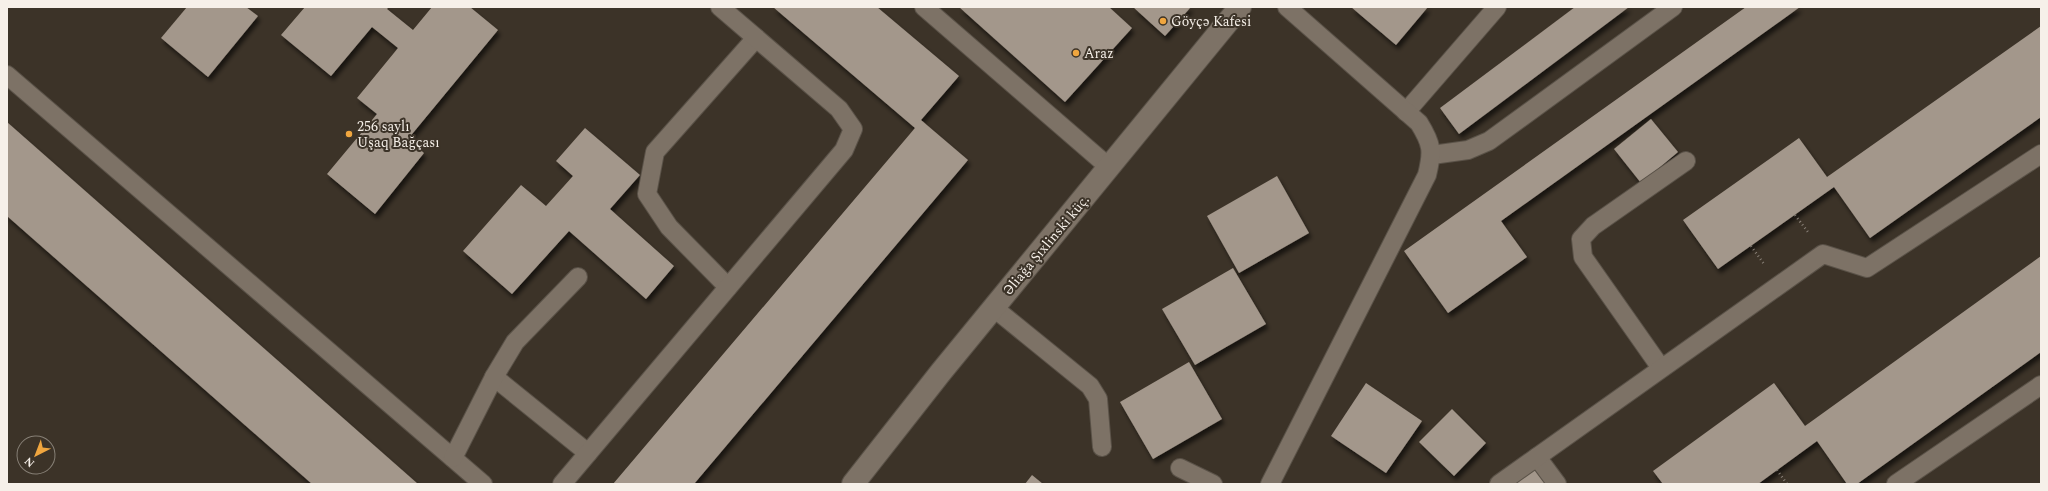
<svg xmlns="http://www.w3.org/2000/svg" width="2048" height="491" font-family="Spectral,serif">
  <defs>
    <filter id="shadow"><feDropShadow dx="2.5" dy="4.5" stdDeviation="2" flood-color="#0009"/></filter>
  </defs>
  <rect width="100%" height="100%" fill="#3c3328"/>
  <g fill="#a3978b" filter="url(#shadow)">
    <path d="M187 7H246L258 16 208 77 161 38Z"/>
    <path d="M305 7H389L387 9 413 30 432 7H470L498 30 408 139 424 153 375 214 327 174 377 114 357 98 398 48 372 27 331 76 281 35Z"/>
    <path d="M773 7H877L959 76 921 120 968 160 694 484H613L915 128Z"/>
    <path d="M959 7H1109L1132 28 1065 102Z"/>
    <path d="M1133 7H1191L1165 36Z"/>
    <path d="M1351 7H1428L1396 45Z"/>
    <path d="M1575 7H1629L1459 134 1440 108Z"/>
    <path d="M1746 7H1800L1501 221 1527 257 1448 313 1404 251Z"/>
    <path d="M2041 26V117L1870 238 1834 187 1718 269 1683 220 1799 138 1827 177Z"/>
    <path d="M1651 119 1678 152 1641 183 1614 149Z"/>
    <path d="M7 122 418 484H312L7 216Z"/>
    <path d="M585 128 640 175 610 209 674 266 646 299 569 231 512 294 463 251 521 185 546 206 573 176 556 161Z"/>
    <path d="M1277 176 1309 233 1239 273 1207 216Z"/>
    <path d="M2041 256V352L1857 484H1847L1817 441 1758 484H1663L1653 471 1774 383 1805 426Z"/>
    <path d="M1233 268 1266 324 1195 365 1162 309Z"/>
    <path d="M1189 362 1222 419 1153 459 1120 402Z"/>
    <path d="M1366 383 1422 421 1386 473 1331 436Z"/>
    <path d="M1452 409 1486 443 1454 476 1419 442Z"/>
    <path d="M1536 468 1547 484H1514Z"/>
    <path d="M1032 475 1043 484H1025Z"/>
  </g>
  <g fill="none" stroke-linecap="round" stroke-linejoin="round">
    <g stroke="#5a5248" stroke-width="20">
      <g id="lane">
        <path d="M924 7 1110 168"/>
        <path d="M7 75 483 484"/>
        <path d="M1406 112 1497 7"/>
        <path d="M1432 155 1468 150 1489 141 1673 7"/>
        <path d="M728 287 669 227 647 194 655 152 756 38"/>
        <path d="M994 308 1090 386 1098 399 1102 447"/>
        <path d="M1661 368 1583 257 1581 239 1593 226 1686 161"/>
        <path d="M494 377 588 453"/>
        <path d="M1537 457 1557 484"/>
        <path d="M453 458 494 377 515 342 578 277"/>
        <path d="M1180 468 1213 484"/>
        <path d="M562 484 844 150 853 129 839 109 720 7"/>
        <path d="M1270 484 1427 175C1433 151 1432 144 1419 123L1287 7"/>
        <path d="M1499 484 1823 254 1867 268 2041 154"/>
        <path d="M1896 484 2041 385"/>
      </g>
    </g>
    <g stroke="#5a5248" stroke-width="24">
      <path id="secondary" d="M853 484 941 372 1240 7"/>
    </g>
    <g stroke="#8a8279" stroke-width="2.5" stroke-dasharray="1 3" stroke-linecap="butt">
      <path d="M1795 215 1808 232"/>
      <path d="M1751 246 1764 264"/>
      <path d="M1777 470 1787 484"/>
    </g>
    <use href="#lane" stroke="#7d7266" stroke-width="18"/>
    <use href="#secondary" stroke="#7d7266" stroke-width="22"/>
  </g>
  <g fill="#f0a63f" stroke="#3c3328" stroke-width="1.5">
    <circle cx="1163" cy="21" r="4"/>
    <circle cx="1076" cy="53" r="4"/>
    <circle cx="349" cy="134" r="4"/>
  </g>
  <g text-anchor="middle" dominant-baseline="central" stroke-width="4" stroke-linejoin="round" paint-order="stroke">
    <g font-size="14" fill="#f6f0e9" stroke="#3c3328" text-anchor="start">
      <text x="1171" y="21">Göyçə Kafesi</text>
      <text x="1084" y="53">Araz</text>
      <text x="357" y="126">256 saylı<tspan x="357" dy="16">Uşaq Bağçası</tspan></text>
    </g>
    <g font-size="14" fill="#f6f0e9" stroke="#3c3328">
      <text transform="translate(1046 245) rotate(-50)">Əliağa Şıxlinski küç.</text>
    </g>
  </g>
  <rect width="2048" height="491" fill="none" stroke="#f6f0e9" stroke-width="16"/>
  <g transform="translate(36 455) rotate(222)"><circle r="19" fill="#3c3328" stroke="#867f75"/>
  <path d="M0-3L7 15L0 10L-7 15Z" fill="#f0a63f"/>
  <text y="-6" font-size="11" font-weight="bold" text-anchor="middle" fill="#f6f0e9">N</text>
  </g>
</svg>
